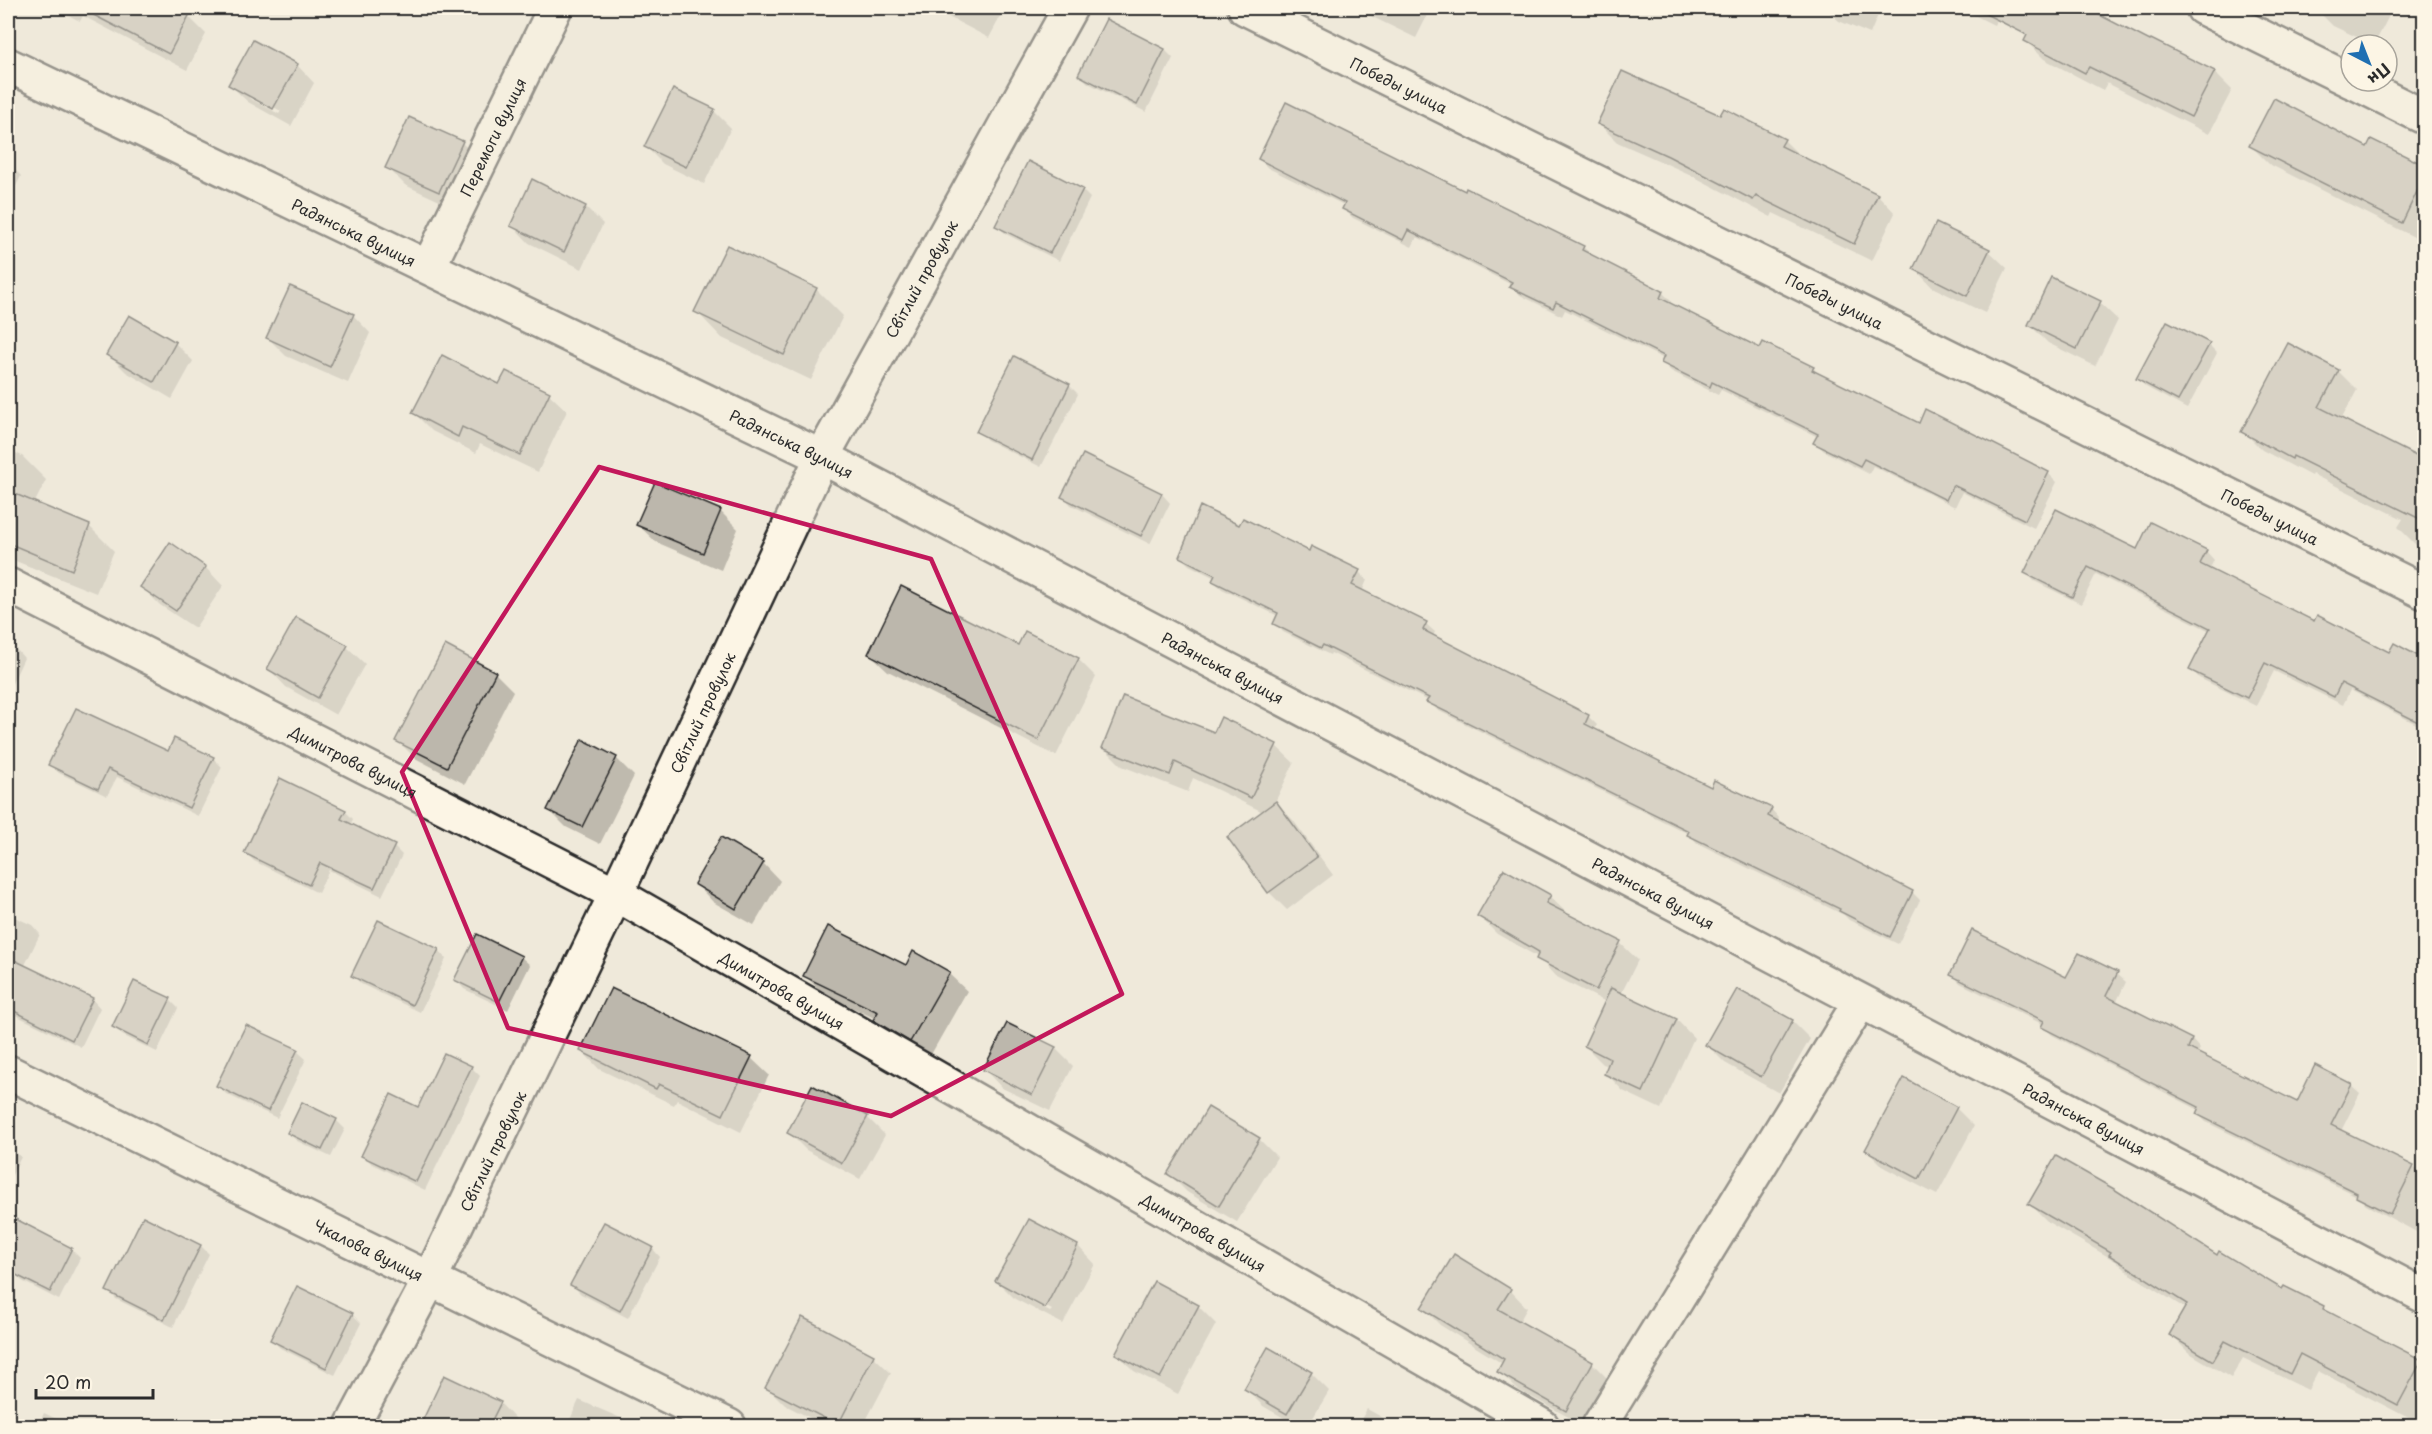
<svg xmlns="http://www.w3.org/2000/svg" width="2432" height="1434" font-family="'Playpen Sans',sans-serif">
  <rect width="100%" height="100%" fill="#efe9da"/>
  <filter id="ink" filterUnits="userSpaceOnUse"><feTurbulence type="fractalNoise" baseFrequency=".0167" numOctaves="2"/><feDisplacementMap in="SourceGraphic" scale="12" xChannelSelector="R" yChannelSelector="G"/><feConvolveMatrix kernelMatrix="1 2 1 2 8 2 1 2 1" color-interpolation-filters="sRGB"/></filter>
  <g filter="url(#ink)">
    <g fill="#0003" fill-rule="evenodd">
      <path d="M54 8H172L188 16 206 34 187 70 83 16 80 21Z"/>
      <path d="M934 8H1005L989 38 939 12Z"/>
      <path d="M1354 8H1431L1416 38Z"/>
      <path d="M1825 8H1881L1870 34 1839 21Z"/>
      <path d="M1960 8H2003L1994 25Z"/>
      <path d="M2044 8H2083L2151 44 2214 72 2232 90 2209 134 2107 83 2103 90 2044 59 2026 41Z"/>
      <path d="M2321 8H2393L2374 45 2333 26 2319 12Z"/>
      <path d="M1106 21 1165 50 1173 58 1146 112 1088 83 1080 75Z"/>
      <path d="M297 65 314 83 291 126 248 102 230 85ZM249 94 281 111 279 114 249 98Z"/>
      <path d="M714 111 731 128 704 184 663 164 646 147Z"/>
      <path d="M1720 117 1784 140 1802 158 1878 195 1895 213 1872 261 1773 213 1771 217 1687 173 1617 142 1599 124Z"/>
      <path d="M2371 141 2424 167V230L2420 240 2269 164 2251 146 2367 149Z"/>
      <path d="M462 143 480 160 457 209 405 185 387 167Z"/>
      <path d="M1259 159 1465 193 1583 247 1592 255 1662 292 1671 301 1669 305 1760 350 1813 368 1821 376 1919 425 2048 473 2057 482 2034 528 1962 492 1955 507 1873 466 1869 474 1824 451 1815 442 1818 437 1721 390 1718 395 1671 371 1663 363 1664 359 1565 310 1562 316 1520 295 1512 285 1417 237 1412 247 1353 218 1344 209 1346 206 1268 168Z"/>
      <path d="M8 163 21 176 8 202Z"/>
      <path d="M1082 190 1090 198 1059 261 1006 234 997 226Z"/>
      <path d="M586 207 603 224 582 269 529 243 512 225Z"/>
      <path d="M1936 225 1989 251 2007 268 1985 313 1932 287 1915 269Z"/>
      <path d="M2052 279 2100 303 2118 320 2095 366 2048 343 2030 325Z"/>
      <path d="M816 289 843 316 811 380 722 338 696 311Z"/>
      <path d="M353 315 370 333 348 383 286 356 268 338Z"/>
      <path d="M129 317 175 343 193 361 172 399 126 372 108 354Z"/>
      <path d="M2209 345 2217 353 2187 409 2146 387 2138 379Z"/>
      <path d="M2338 371 2357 390 2341 420 2424 463V551L2417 546 2398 527 2403 519 2312 474 2311 476 2262 450 2243 431Z"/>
      <path d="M506 373 549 394 567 411 538 472 480 444 476 453 432 431 414 413 500 386Z"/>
      <path d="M1069 385 1078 394 1041 467 987 440 978 431Z"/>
      <path d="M8 449 22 456 46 480 34 504 89 526 114 551 96 593 8 558Z"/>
      <path d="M1083 456 1162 494 1170 503 1150 544 1071 505 1063 496Z"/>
      <path d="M656 484 721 512 738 529 721 570 656 542 638 525Z"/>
      <path d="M1240 527 1359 572 1367 580 1362 592 1426 624 1435 632 1433 636 1588 716 1597 725 1594 730 1711 789 1771 809 1779 818 1777 823 1912 892 1920 900 1898 944 1849 920 1844 915 1697 843 1689 834 1437 710 1429 701 1331 653 1330 655 1283 632 1275 623 1278 616 1222 589 1213 581 1215 578 1189 565 1181 557Z"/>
      <path d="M170 544 206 568 223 586 195 628 160 605 142 587Z"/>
      <path d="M2138 551H2206L2214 560 2209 570 2315 623 2390 654 2394 645 2424 661V728L2350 690 2343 705 2274 671 2256 706 2199 678 2191 669 2210 631 2096 574 2081 604 2034 581 2026 572Z"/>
      <path d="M1026 633 1078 659 1096 677 1056 756 888 671 870 654 1019 647Z"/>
      <path d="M8 646 16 649 24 658 8 692Z"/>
      <path d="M347 647 365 664 336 715 286 687 269 669Z"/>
      <path d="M495 673 513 691 465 784 415 758 397 740Z"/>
      <path d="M1214 734 1276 746 1294 763 1275 802 1293 820 1333 875 1287 910 1269 892 1263 812 1193 778 1188 792 1122 766 1104 748Z"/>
      <path d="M169 753 213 758 222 767 198 816 117 777 107 796 59 773 50 765Z"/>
      <path d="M616 758 634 776 600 844 566 827 549 810Z"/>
      <path d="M345 811 353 819 350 826 394 847 402 855 382 896 329 870 318 893 254 861 246 853Z"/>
      <path d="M763 863 780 881 754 925 713 902 696 884Z"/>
      <path d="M1550 897 1568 914 1620 943 1638 960 1621 994 1677 1020 1694 1038 1661 1109 1623 1091 1606 1073 1609 1066 1603 1064 1585 1046 1606 1002 1555 976 1538 957 1497 934 1479 916Z"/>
      <path d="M8 914 32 925 40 934 24 967 92 999 100 1008 81 1047 13 1014 8 1009Z"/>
      <path d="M438 950 446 959 420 1012 361 984 353 975Z"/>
      <path d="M914 953 949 974 967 991 929 1058 893 1038 876 1019 823 993 805 976 906 967Z"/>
      <path d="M2079 955 2117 974 2126 982 2116 1003 2192 1040 2200 1049 2197 1054 2297 1104 2351 1085 2360 1093 2341 1131 2424 1173V1236L2366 1205 2357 1196 2206 1122 2197 1113 2199 1110 2052 1035 2043 1026 2044 1025 1960 983 1952 974 2067 979Z"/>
      <path d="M521 957 530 965 508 1010 464 989 456 980Z"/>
      <path d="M611 990 751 1058 769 1075 741 1132 677 1100 674 1105 599 1069 582 1051Z"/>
      <path d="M170 1000 178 1008 157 1052 122 1035 114 1027Z"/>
      <path d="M1792 1021 1810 1039 1779 1093 1725 1063 1707 1045Z"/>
      <path d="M247 1027 297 1051 306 1059 277 1118 226 1094 218 1085Z"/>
      <path d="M1055 1048 1073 1066 1050 1111 1002 1088 985 1070Z"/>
      <path d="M471 1067 480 1076 425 1190 372 1164 363 1155Z"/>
      <path d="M1956 1108 1974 1126 1937 1195 1885 1168 1867 1150Z"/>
      <path d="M867 1117 885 1135 860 1179 806 1150 788 1132Z"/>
      <path d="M336 1120 345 1129 331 1157 297 1141 288 1133Z"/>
      <path d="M1259 1139 1277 1157 1237 1222 1187 1192 1169 1174Z"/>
      <path d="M8 1146 21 1157 8 1183Z"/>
      <path d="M2030 1204 2217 1257 2283 1291 2323 1308 2329 1314 2421 1361 2424 1365V1426L2318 1371 2308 1390 2243 1358 2231 1378 2188 1352 2171 1335 2186 1309 2129 1273 2119 1263 2048 1222Z"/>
      <path d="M1030 1221 1078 1246 1095 1264 1063 1324 1015 1299 997 1281ZM1016 1291 1052 1310 1050 1312 1016 1294Z"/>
      <path d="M201 1246 209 1254 173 1327 116 1299 108 1290Z"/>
      <path d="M652 1248 660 1257 628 1318 581 1294 572 1285Z"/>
      <path d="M71 1249 80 1258 59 1300 22 1281 14 1273Z"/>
      <path d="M1510 1290 1527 1308 1519 1322 1592 1363 1610 1381 1585 1426 1517 1389 1499 1372 1503 1364 1440 1325 1423 1308Z"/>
      <path d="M1198 1306 1216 1324 1178 1394 1134 1371 1116 1353Z"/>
      <path d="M352 1314 361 1323 335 1375 280 1348 272 1340Z"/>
      <path d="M873 1356 891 1373 863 1426H826L785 1405 767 1387Z"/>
      <path d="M1311 1373 1329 1391 1308 1426H1298L1263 1406 1246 1389Z"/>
      <path d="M444 1377 500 1403 517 1421 515 1426H422Z"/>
      <path d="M579 1400 623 1419 630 1426H567Z"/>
      <path d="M1367 1409 1398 1426H1357Z"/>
      <path d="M44 1413 71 1426H38Z"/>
    </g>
    <g fill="#bcb7ac" stroke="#2b2b2b" stroke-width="1.5">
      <path d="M80 8H193L169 54Z"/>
      <path d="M1974 8H2086L2150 41 2151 39 2215 71 2191 117 2089 67 2085 73 2024 41 2027 35Z"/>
      <path d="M1106 19 1165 49 1137 105 1078 75Z"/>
      <path d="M253 40 298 64 273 109 228 85Z"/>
      <path d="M1622 71 1720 115 1724 108 1785 139 1781 146 1878 194 1854 244 1756 196 1753 200 1668 156 1597 124Z"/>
      <path d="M673 89 715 109 686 167 644 147Z"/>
      <path d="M2274 98 2367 147 2371 139 2424 165V177L2402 223 2249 146Z"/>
      <path d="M1286 102 1465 191 1466 188 1584 246 1582 250 1663 291 1660 298 1760 348 1763 342 1814 367 1812 370 1919 423 1925 409 2049 472 2025 520 1953 485 1946 500 1864 459 1860 466 1813 443 1818 434 1712 382 1710 387 1661 363 1664 356 1556 302 1553 308 1509 287 1512 282 1408 230 1403 240 1342 209 1345 203 1258 159Z"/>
      <path d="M409 117 463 141 439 192 385 168Z"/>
      <path d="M1028 161 1083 189 1050 253 995 226Z"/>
      <path d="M532 179 586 206 564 252 510 226Z"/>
      <path d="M1936 223 1990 249 1967 296 1913 269Z"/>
      <path d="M727 245 817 288 784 355 694 312Z"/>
      <path d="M2051 277 2101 301 2077 349 2028 325Z"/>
      <path d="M290 286 354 314 330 367 266 338Z"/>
      <path d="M129 315 176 342 154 382 106 355Z"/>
      <path d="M2167 321 2210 343 2178 401 2136 379Z"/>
      <path d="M2288 343 2339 370 2319 407 2424 460V521L2293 456 2292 459 2241 432Z"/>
      <path d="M442 355 499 384 506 371 550 392 520 455 462 427 458 437 412 413Z"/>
      <path d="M1014 356 1070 384 1032 460 976 432Z"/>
      <path d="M1083 454 1162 493 1141 536 1061 497Z"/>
      <path d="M655 482 721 510 703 553 636 525Z"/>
      <path d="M8 491 90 525 72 570 8 543Z"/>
      <path d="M1200 506 1239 525 1243 518 1309 551 1311 546 1360 570 1352 585 1427 622 1423 630 1589 715 1585 724 1711 787 1714 780 1772 808 1768 816 1913 891 1890 937 1839 911 1840 909 1687 835 1689 831 1426 702 1429 698 1323 645 1321 648 1273 624 1278 613 1212 581 1215 575 1179 557Z"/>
      <path d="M2056 509 2137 549 2150 522 2207 550 2200 564 2314 621 2317 615 2389 652 2394 643 2424 659V725L2341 683 2334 697 2265 663 2247 698 2189 670 2210 628 2088 567 2072 597 2024 573Z"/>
      <path d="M170 542 206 567 176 611 140 587Z"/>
      <path d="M901 586 1018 645 1025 631 1079 658 1038 740 868 654Z"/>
      <path d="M296 617 348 645 318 698 267 669Z"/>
      <path d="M445 645 496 672 447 767 395 741Z"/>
      <path d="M1123 696 1214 732 1221 717 1277 744 1251 798 1175 762 1170 775 1102 748Z"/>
      <path d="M76 708 168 751 174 738 214 757 189 808 108 769 98 789 48 765Z"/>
      <path d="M582 739 617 757 582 827 547 810Z"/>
      <path d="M280 778 346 810 341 819 395 845 374 888 320 863 309 885 244 853Z"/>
      <path d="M1276 801 1317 857 1268 893 1227 837Z"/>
      <path d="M721 837 764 862 736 909 694 884Z"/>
      <path d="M1504 869 1551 895 1546 903 1621 941 1596 990 1536 959 1539 952 1477 916Z"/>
      <path d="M378 920 439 949 412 1005 351 976Z"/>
      <path d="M828 926 906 965 913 951 950 972 910 1042 873 1020 878 1012 803 976Z"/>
      <path d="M1972 930 2066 977 2079 953 2118 972 2106 996 2192 1039 2188 1048 2297 1102 2315 1065 2352 1084 2331 1125 2414 1166 2390 1214 2356 1197 2357 1193 2196 1114 2199 1107 2041 1027 2044 1021 1950 975Z"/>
      <path d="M477 934 522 956 499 1002 454 980Z"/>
      <path d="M8 957 93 998 72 1040 8 1008Z"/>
      <path d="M134 981 171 998 148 1045 112 1027Z"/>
      <path d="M611 988 752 1056 723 1115 659 1084 656 1089 580 1051Z"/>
      <path d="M1611 988 1677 1019 1643 1092 1604 1074 1610 1059 1584 1046Z"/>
      <path d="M1737 989 1793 1020 1761 1077 1705 1045Z"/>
      <path d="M1007 1023 1056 1047 1032 1095 983 1070Z"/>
      <path d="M246 1025 298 1049 268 1111 216 1086Z"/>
      <path d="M444 1053 472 1066 416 1182 361 1156 391 1094 418 1107Z"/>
      <path d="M1904 1078 1957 1107 1919 1179 1865 1150Z"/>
      <path d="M812 1085 868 1116 842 1163 787 1133Z"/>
      <path d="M302 1102 337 1119 322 1150 287 1133Z"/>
      <path d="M1208 1107 1260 1138 1219 1206 1167 1174Z"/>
      <path d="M2056 1156 2114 1189 2217 1255 2219 1251 2282 1289 2284 1286 2324 1306 2323 1309 2422 1360 2398 1405 2300 1354 2290 1374 2225 1341 2213 1361 2169 1335 2187 1304 2109 1255 2111 1252 2028 1204Z"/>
      <path d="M8 1215 72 1248 50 1292 8 1271Z"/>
      <path d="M143 1216 201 1245 164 1320 106 1291Z"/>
      <path d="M1029 1219 1078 1245 1045 1308 995 1281Z"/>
      <path d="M604 1222 653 1247 620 1311 570 1285Z"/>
      <path d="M1454 1254 1511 1289 1498 1309 1593 1362 1566 1411 1497 1372 1504 1359 1421 1308Z"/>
      <path d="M1154 1281 1199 1305 1160 1378 1115 1354Z"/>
      <path d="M297 1286 353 1313 326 1368 270 1340Z"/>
      <path d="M802 1317 874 1355 838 1425 765 1388Z"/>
      <path d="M1268 1347 1312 1372 1287 1414 1244 1389Z"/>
      <path d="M444 1375 501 1402 489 1426H420Z"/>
    </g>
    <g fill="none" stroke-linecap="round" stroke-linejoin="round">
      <g stroke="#2b2b2b" stroke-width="38">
        <g id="minor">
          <path id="s1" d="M1245 8 2424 592"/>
          <path d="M2203 8 2351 81"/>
          <path id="s2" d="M8 65 822 457 2424 1296"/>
          <path d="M2352 81 2424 117"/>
          <path id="s3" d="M429 266 555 8"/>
          <path id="s4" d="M8 585 616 894 1542 1426"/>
          <path id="s5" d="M8 1072 729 1426"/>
          <path id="s6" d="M352 1426 430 1279 616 894 822 457 1070 8"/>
          <path d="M1599 1426 1860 1002"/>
        </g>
      </g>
      <use href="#minor" stroke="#fcf5e5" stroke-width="33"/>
    </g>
  </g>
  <path d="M0 0H2432V1434H0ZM599 467 931 559 1122 994 891 1116 508 1028 402 772Z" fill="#efe9da" fill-opacity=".55" fill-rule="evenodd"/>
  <path fill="none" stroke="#c2185b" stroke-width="4.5" stroke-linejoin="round" d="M599 467 931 559 1122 994 891 1116 508 1028 402 772Z"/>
  <g text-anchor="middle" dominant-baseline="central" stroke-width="5" stroke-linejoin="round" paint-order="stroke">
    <g font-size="15" fill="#2b2b2b" stroke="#fcf5e5">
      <text stroke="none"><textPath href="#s1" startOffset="172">Победы улица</textPath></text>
      <text stroke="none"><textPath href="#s3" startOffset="144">Перемоги вулиця</textPath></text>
      <text stroke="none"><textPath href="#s2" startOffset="384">Радянська вулиця</textPath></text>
      <text stroke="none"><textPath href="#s6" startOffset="1281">Світлий провулок</textPath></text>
      <text stroke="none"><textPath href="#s1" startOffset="658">Победы улица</textPath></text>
      <text stroke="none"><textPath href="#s2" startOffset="870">Радянська вулиця</textPath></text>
      <text stroke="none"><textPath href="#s1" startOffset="1144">Победы улица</textPath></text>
      <text stroke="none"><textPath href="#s2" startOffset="1356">Радянська вулиця</textPath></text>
      <text stroke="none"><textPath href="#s6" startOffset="795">Світлий провулок</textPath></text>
      <text stroke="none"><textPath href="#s4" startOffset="388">Димитрова вулиця</textPath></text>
      <text stroke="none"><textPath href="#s2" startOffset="1842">Радянська вулиця</textPath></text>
      <text stroke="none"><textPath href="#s4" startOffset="874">Димитрова вулиця</textPath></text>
      <text stroke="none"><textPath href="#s2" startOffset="2328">Радянська вулиця</textPath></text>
      <text stroke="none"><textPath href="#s6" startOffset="309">Світлий провулок</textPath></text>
      <text stroke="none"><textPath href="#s4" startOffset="1360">Димитрова вулиця</textPath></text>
      <text stroke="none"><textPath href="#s5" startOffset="402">Чкалова вулиця</textPath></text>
    </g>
  </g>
  <rect width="2432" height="1434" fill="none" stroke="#fcf5e5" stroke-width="30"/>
  <rect x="15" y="15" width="2402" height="1404" fill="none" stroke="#2b2b2b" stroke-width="2" filter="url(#ink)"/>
  <g transform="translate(2369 63) rotate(138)"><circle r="28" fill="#fcf5e5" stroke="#a8a49b" stroke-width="1.5"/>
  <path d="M0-4.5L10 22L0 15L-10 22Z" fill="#1f6fb2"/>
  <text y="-9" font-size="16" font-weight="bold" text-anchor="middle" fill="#2b2b2b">Пн</text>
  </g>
  <path d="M36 1389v9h117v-9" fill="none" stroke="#2b2b2b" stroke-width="3"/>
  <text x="45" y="1389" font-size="18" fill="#2b2b2b" stroke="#fcf5e5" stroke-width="4.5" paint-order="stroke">20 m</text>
</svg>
